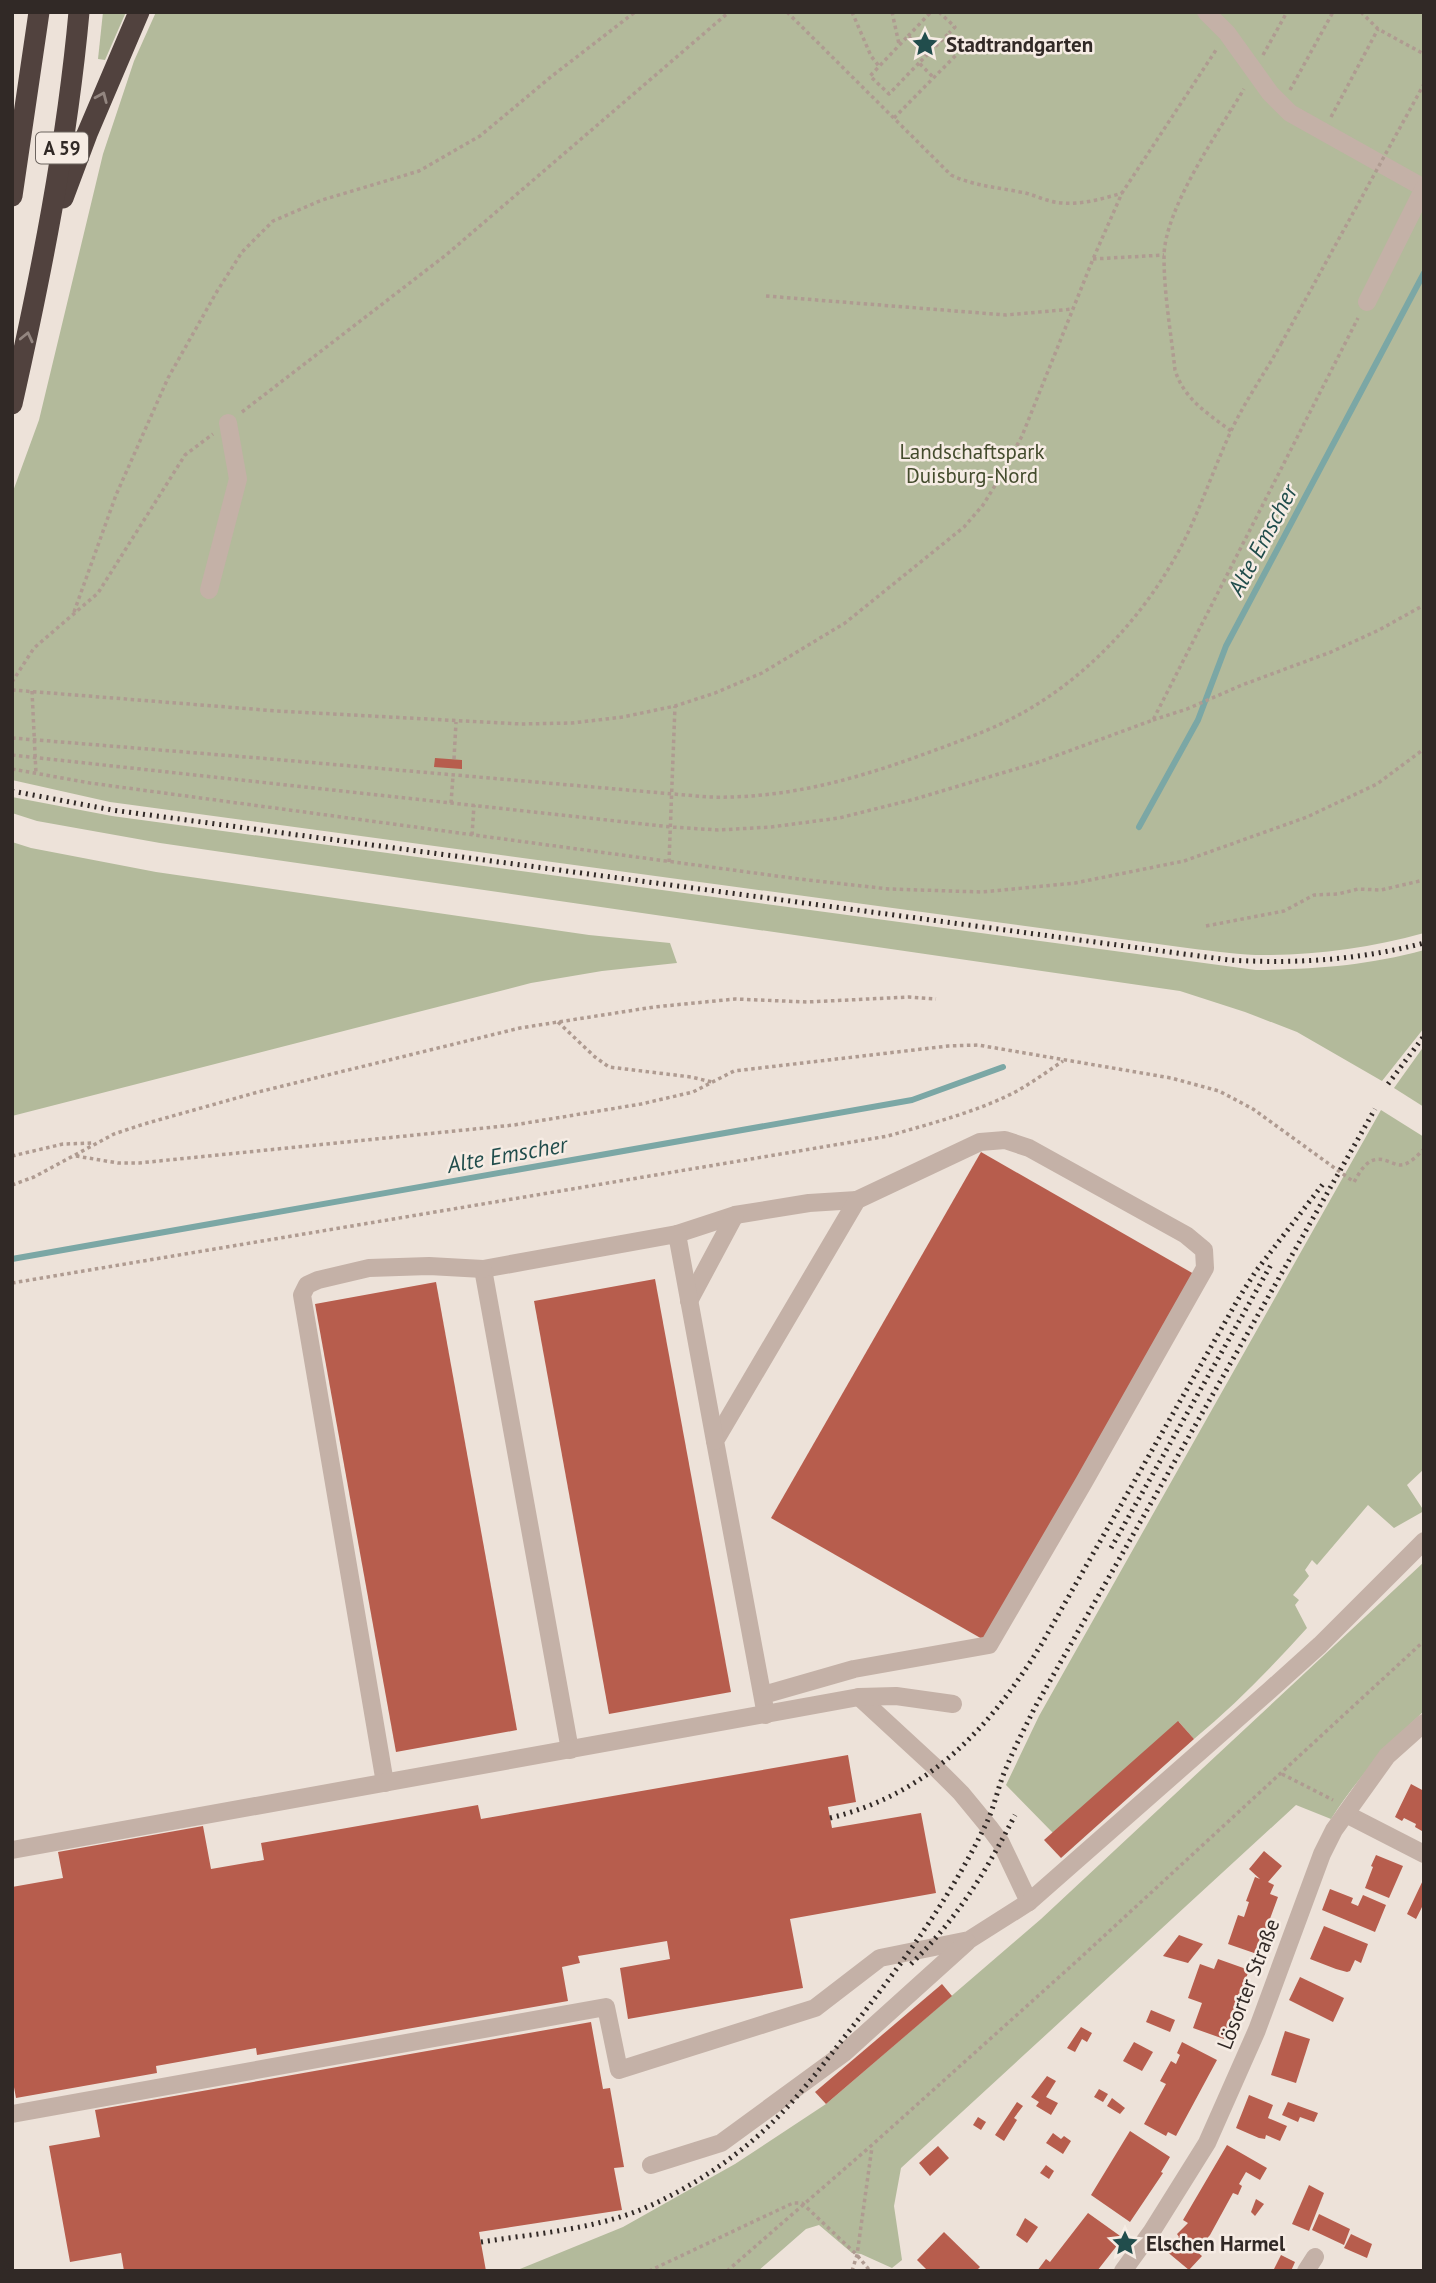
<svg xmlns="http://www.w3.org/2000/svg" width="1436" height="2283" font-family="'PT Sans',sans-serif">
  <rect width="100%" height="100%" fill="#ede2d9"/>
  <g fill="#b3ba9b">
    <path d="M103 12H126L105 60 98 59Z"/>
    <path d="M156 12H1424V933C1369 948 1313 956 1256 955 1231 954 1205 950 1180 947L110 802 12 780V494L39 420 103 154 134 61Z"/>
    <path d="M12 797 112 816 1256 970C1315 969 1366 966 1424 950V1028L1382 1081 1297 1032 1245 1012 1180 991 160 843 37 821 12 813Z"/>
    <path d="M12 842 31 848 156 872 589 935 670 943 677 963 602 971 531 983 12 1116Z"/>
    <path d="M1424 1046V1107L1394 1088Z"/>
    <path d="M1381 1110 1424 1137V1469L1407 1485 1424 1511 1394 1528 1368 1505 1317 1565 1312 1560 1305 1570 1309 1576 1293 1595 1299 1600 1295 1605 1307 1628C1272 1667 1235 1705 1194 1739L1179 1722 1053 1833 1006 1785 1039 1716Z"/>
    <path d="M1424 1562V1711C1389 1744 1357 1778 1331 1819L1296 1805 901 2168 894 2206 902 2260 892 2268 861 2254 852 2253 819 2225 806 2229 758 2271H515L623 2227 735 2164 826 2104 1041 1919Z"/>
  </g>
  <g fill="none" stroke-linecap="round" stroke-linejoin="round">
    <g stroke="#7ba7a5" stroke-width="6">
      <path d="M1139 827 1198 720 1226 646 1424 273"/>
      <path d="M12 1259 912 1100 1003 1067"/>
    </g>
  </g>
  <g fill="#b75d4d">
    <path d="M435 758 462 760V769L434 767Z"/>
    <path d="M981 1152 1194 1274 984 1640 771 1518Z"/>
    <path d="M655 1279 731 1692 609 1714 534 1301Z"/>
    <path d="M436 1282 517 1730 396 1752 315 1304Z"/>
    <path d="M1178 1721 1194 1739 1061 1858 1044 1840Z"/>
    <path d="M848 1755 856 1802 828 1807 832 1828 921 1813 936 1893 790 1919 803 1988 628 2019 620 1968 670 1959 667 1941 578 1956 580 1963 562 1967 568 2001 257 2055 256 2048 156 2066 157 2073 16 2098 12 2076V1887L63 1878 58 1852 203 1826 211 1869 264 1860 261 1843 478 1805 481 1819Z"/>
    <path d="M1411 1784 1424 1791 1422 1831 1415 1827 1416 1824 1404 1818 1402 1821 1395 1817Z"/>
    <path d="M1264 1851 1282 1866 1268 1882 1274 1885 1270 1894 1278 1897 1257 1954 1228 1944 1238 1915 1244 1917 1249 1902 1246 1901 1255 1877 1260 1879 1249 1869Z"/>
    <path d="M1376 1855 1403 1866 1389 1898 1365 1888 1373 1867 1371 1866Z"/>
    <path d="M1424 1878V1908L1422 1907 1416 1919 1407 1914Z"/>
    <path d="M1330 1889 1353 1898 1351 1903 1358 1906 1363 1895 1386 1905 1375 1932 1322 1910Z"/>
    <path d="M1324 1926 1368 1944 1361 1963 1355 1960 1350 1971 1347 1972 1336 1969 1310 1959Z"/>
    <path d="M1179 1935 1203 1944 1188 1963 1163 1956Z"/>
    <path d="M1218 1959 1249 1970 1224 2039 1193 2028 1202 2003 1188 1998 1200 1964 1214 1969Z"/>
    <path d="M1300 1977 1344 1998 1333 2022 1289 2000Z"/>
    <path d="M942 1984 952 1996 826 2104 815 2092Z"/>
    <path d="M1151 2010 1175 2020 1170 2032 1146 2022Z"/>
    <path d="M591 2022 603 2089 610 2088 624 2167 614 2168 622 2210 479 2232 486 2271H124L121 2253 70 2262 49 2146 100 2137 95 2110Z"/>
    <path d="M1081 2027 1092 2033 1087 2042 1082 2039 1075 2052 1067 2048Z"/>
    <path d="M1285 2031 1310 2039 1296 2083 1271 2075Z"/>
    <path d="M1134 2042 1153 2052 1142 2071 1123 2061Z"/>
    <path d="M1182 2042 1217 2060 1176 2136 1168 2132 1166 2136 1144 2124 1166 2084 1160 2081 1171 2061 1176 2064 1180 2055 1177 2053Z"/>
    <path d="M1047 2076 1056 2081 1046 2097 1058 2103 1051 2115 1036 2106 1039 2102 1031 2097Z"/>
    <path d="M1099 2089 1108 2094 1103 2102 1094 2097Z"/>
    <path d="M1249 2095 1273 2105 1268 2118 1287 2126 1280 2141 1266 2135 1265 2139 1259 2138 1236 2128Z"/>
    <path d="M1112 2098 1125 2108 1120 2114 1107 2106Z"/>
    <path d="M1017 2102 1023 2106 1014 2118 1017 2120 1004 2141 995 2135Z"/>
    <path d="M1288 2102 1318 2113 1314 2122 1300 2117 1298 2122 1282 2115Z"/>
    <path d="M978 2117 986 2122 981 2130 973 2125Z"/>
    <path d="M1130 2131 1170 2157 1161 2172 1163 2173 1130 2222 1091 2195Z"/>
    <path d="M1053 2133 1061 2139 1064 2136 1071 2141 1063 2154 1046 2143Z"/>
    <path d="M1227 2145 1267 2168 1260 2180 1246 2172 1239 2184 1242 2186 1238 2195 1233 2193 1210 2235 1196 2251 1202 2256 1189 2270 1165 2250 1179 2237 1177 2234 1188 2223 1183 2220Z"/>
    <path d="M938 2146 949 2158 930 2176 919 2163Z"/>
    <path d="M1046 2165 1054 2171 1049 2179 1040 2173Z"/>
    <path d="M1309 2185 1324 2193 1309 2231 1292 2224Z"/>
    <path d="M1256 2199 1264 2204 1255 2216 1251 2212Z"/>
    <path d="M1088 2213 1123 2238 1097 2271H1037L1046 2259 1050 2262Z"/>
    <path d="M1319 2214 1350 2229 1344 2245 1312 2230Z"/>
    <path d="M1025 2218 1038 2227 1027 2243 1016 2235Z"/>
    <path d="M944 2232 980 2267 976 2271H928L917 2260Z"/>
    <path d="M1351 2234 1372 2244 1367 2258 1344 2248Z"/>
    <path d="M1281 2255 1295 2262 1291 2271H1273Z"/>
  </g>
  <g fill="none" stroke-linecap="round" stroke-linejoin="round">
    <g stroke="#af9b91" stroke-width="3.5" stroke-dasharray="3.5 3.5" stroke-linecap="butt">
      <path d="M787 12 951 175C974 186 996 187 1020 192 1030 193 1038 198 1047 200 1071 208 1099 200 1122 193"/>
      <path d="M852 12 871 56 879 66"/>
      <path d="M892 12 899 44"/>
      <path d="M939 12 955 27 949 33"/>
      <path d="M1361 12 1378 29 1424 54"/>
      <path d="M908 36 931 12"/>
      <path d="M1263 55 1287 12"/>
      <path d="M919 63 889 94 870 76 908 36 927 55"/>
      <path d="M1290 90 1333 12"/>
      <path d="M1331 117 1378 29"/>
      <path d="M894 118 963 48 948 34 919 63 934 78"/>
      <path d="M1093 259 1164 255"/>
      <path d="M766 296 1006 315 1073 309"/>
      <path d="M242 412 446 255 729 12"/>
      <path d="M1231 431C1207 413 1184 399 1175 370 1171 333 1164 294 1164 257 1164 209 1219 131 1244 89"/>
      <path d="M74 612 116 495 168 378 216 293 242 252 273 221 322 200 419 171 480 136 552 76 635 12"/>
      <path d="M12 682 34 648 98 593 185 455 213 434"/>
      <path d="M12 690 277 711 521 724 572 723 623 717 675 706 715 693 762 673 845 623 964 527 983 505 996 484 1022 436 1093 259 1122 193 1216 50"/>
      <path d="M32 691 36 774"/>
      <path d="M1153 720 1187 709 1242 685 1331 652 1379 630 1424 605"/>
      <path d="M12 738 271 759 708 797C782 799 850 781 919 756 957 742 996 729 1031 708 1096 669 1148 610 1183 543 1201 507 1214 468 1231 431 1245 401 1265 373 1281 344"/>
      <path d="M12 755 671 827 718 830 771 827 839 818 915 799 1039 762 1153 720 1358 318"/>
      <path d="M454 759 456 722"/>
      <path d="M12 769 90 783 799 879 889 889 982 892 1075 883 1184 861 1307 817 1377 784 1424 749"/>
      <path d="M451 803 453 776"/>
      <path d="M472 835 474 805"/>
      <path d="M669 862 675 706"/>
      <path d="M1206 926 1284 911 1314 895 1338 894 1358 889 1381 890 1424 880"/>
      <path d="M558 1022 595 1057 609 1067 691 1077 712 1082"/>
      <path d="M12 1156 63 1144 93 1143"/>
      <path d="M76 1156 118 1163H139L514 1125 641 1104 693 1092 734 1071 948 1046 978 1045 1171 1078 1219 1091 1253 1109 1354 1182C1361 1170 1368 1156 1384 1160 1389 1161 1395 1165 1400 1165 1409 1165 1418 1155 1424 1149"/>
      <path d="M12 1185 34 1177 114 1134 144 1124 258 1092 520 1028 654 1007 735 999 807 1002 909 997 936 999"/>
      <path d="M12 1283 888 1136C932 1123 977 1112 1017 1091 1033 1082 1048 1071 1063 1061"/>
      <path d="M1282 1774 1333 1800"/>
      <path d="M649 2271 793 2203H802L857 2255 870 2271"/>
      <path d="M727 2271 872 2145 1078 1960 1424 1641"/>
      <path d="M852 2271 857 2255 872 2147"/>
    </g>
    <g stroke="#c4b1a7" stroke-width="18">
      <path d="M1206 12 1227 33 1270 93 1290 113 1424 188"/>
      <path d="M1367 302 1424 188"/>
      <path d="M209 590 238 479 228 423"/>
      <path d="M677 1234 735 1215 809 1203 857 1200"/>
      <path d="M689 1301 735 1215"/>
      <path d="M763 1695 854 1669 989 1645 1084 1482 1205 1268 1204 1250 1186 1235 1029 1148 1005 1140 980 1142 857 1200 715 1441 766 1715"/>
      <path d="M859 1697 936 1768 961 1793 989 1827 1001 1843 1029 1902"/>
      <path d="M570 1750 483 1269 677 1234 715 1441"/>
      <path d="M385 1783 302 1295 307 1285 318 1280 369 1268 429 1266 483 1269"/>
      <path d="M1346 1814 1424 1854"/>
      <path d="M12 1850 859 1697 896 1696 953 1704"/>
      <path d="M12 2114 606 2007 619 2070 815 2008 880 1958 969 1940 1029 1902 1270 1690 1320 1645 1424 1541"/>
      <path d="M651 2165 721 2143 844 2053 967 1942"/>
      <path d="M1123 2271 1152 2231 1207 2143 1257 2030 1322 1854 1334 1830 1387 1756 1424 1723"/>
      <path d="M1306 2271 1315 2257"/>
    </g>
    <g stroke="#51423e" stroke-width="21">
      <path d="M12 196 39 12"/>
      <path d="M63 198 87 134 139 12"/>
      <path d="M12 404C41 275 67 144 79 12"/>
    </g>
    <g stroke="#312926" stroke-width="5" stroke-dasharray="2 5" stroke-linecap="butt">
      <path d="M12 791 112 810 1229 960C1296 964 1359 960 1424 943"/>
      <path d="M1388 1084 1424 1036"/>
      <path d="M1111 1548 1272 1263"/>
      <path d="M830 1818C929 1794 990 1728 1041 1645L1240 1296 1256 1271 1323 1184"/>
      <path d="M911 1964C956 1920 986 1872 1015 1815"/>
      <path d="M481 2242C539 2233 602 2229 656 2203 710 2177 759 2141 798 2095 820 2070 840 2042 861 2016 908 1955 951 1896 985 1826 995 1807 998 1785 1007 1766 1015 1746 1025 1728 1034 1709L1375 1109"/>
    </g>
    <path stroke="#af9b91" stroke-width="3.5" stroke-dasharray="3.5 3.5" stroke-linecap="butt" d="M1281 344 1424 84"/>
  </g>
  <defs><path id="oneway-chevron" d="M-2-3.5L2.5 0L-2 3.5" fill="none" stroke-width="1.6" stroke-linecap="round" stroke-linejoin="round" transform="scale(1.75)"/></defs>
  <g stroke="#938680">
    <use href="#oneway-chevron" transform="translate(102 97) rotate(-67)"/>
    <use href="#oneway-chevron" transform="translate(27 337) rotate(-77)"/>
  </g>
  <defs>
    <g id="sight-bare" transform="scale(2.1)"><path d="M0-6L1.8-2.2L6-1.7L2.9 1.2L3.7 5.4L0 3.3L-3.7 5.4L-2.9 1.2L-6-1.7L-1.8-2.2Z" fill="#214d4c" stroke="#f6ece4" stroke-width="2.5" paint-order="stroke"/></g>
  </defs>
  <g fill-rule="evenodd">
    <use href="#sight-bare" x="925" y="44"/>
    <use href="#sight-bare" x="1125" y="2243"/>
  </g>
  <g text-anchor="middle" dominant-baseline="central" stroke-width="5" stroke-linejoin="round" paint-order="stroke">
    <rect fill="#f6ece4" stroke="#6c645f" stroke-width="2" x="36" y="132.5" width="52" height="31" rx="5"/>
    <g font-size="19" font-weight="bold" fill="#312926">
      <text x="62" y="148">A 59</text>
    </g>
    <g font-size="21" font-weight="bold" fill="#312926" stroke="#f6ece4" text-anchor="start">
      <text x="946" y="44">Stadtrandgarten</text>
      <text x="1146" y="2243">Elschen Harmel</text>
    </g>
    <g font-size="21" fill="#444c2d" stroke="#f6ece4">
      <text x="972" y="451">Landschaftspark<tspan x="972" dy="24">Duisburg-Nord</tspan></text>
    </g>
    <g font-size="21" fill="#312926" stroke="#f6ece4">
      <text transform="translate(1248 1984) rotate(-69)">Lösorter Straße</text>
    </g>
    <g font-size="23" font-style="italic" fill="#214d4c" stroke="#f6ece4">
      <text transform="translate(1262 540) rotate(-62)">Alte Emscher</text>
      <text transform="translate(507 1154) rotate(-10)">Alte Emscher</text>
    </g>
  </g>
  <rect width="1436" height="2283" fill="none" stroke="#312926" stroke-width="28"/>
</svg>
